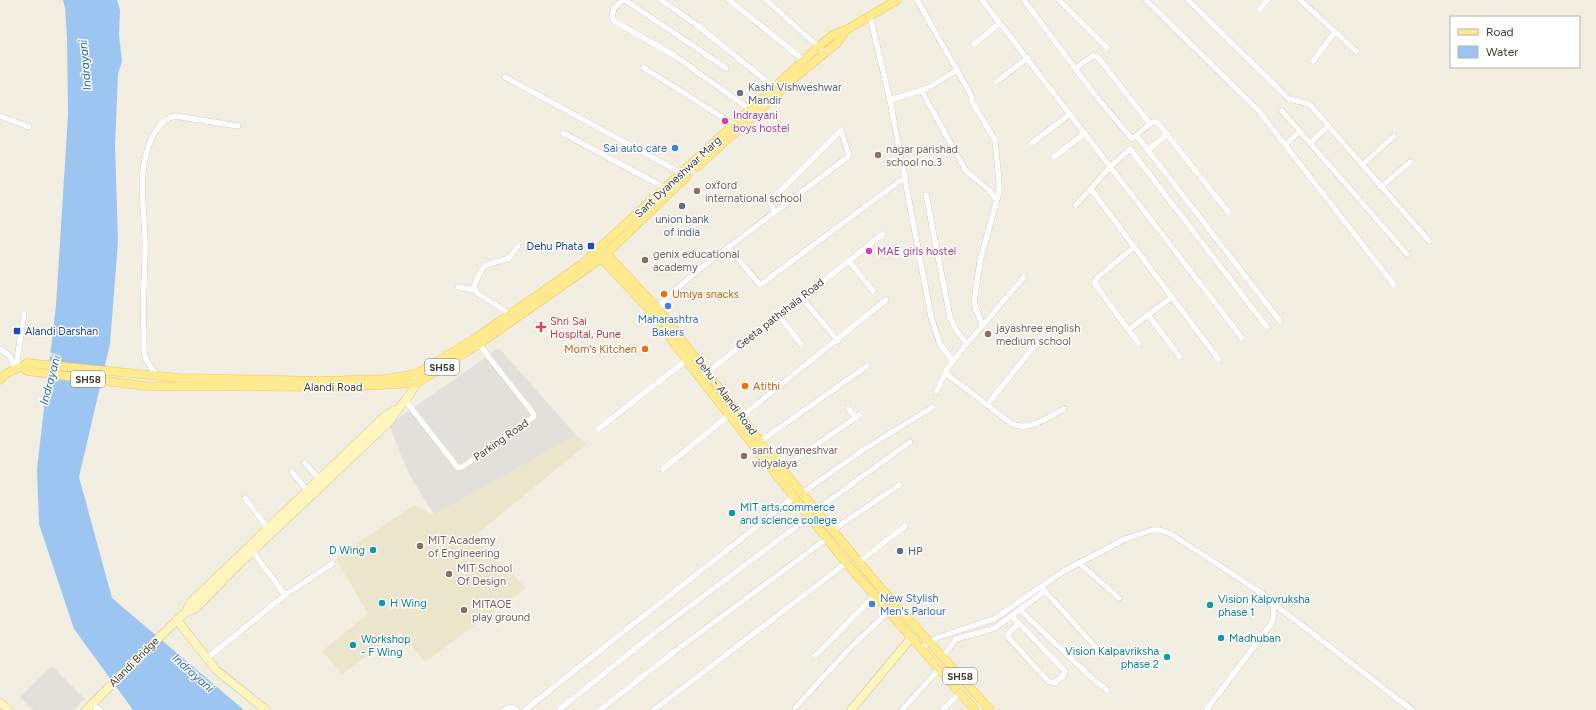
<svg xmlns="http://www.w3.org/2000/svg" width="1596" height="710" font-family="Figtree,sans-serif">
  <rect width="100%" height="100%" fill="#f2eee2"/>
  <path fill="#ebe5cb" d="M576 435 587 444 477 534 495 560 499 563 501 562 526 588 425 662 400 632 342 674 322 651 368 614 336 558 414 505 434 515Z"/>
  <g fill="#e2e0db">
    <path d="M499 348 576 435 434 515 408 472 389 425Z"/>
    <path d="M52 666 85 699 74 710H33L20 697Z"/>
  </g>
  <path fill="#9cc6f1" d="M63 0H117L120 10 119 35 122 61 118 74 115 145 118 241 110 344 79 477 112 598 244 710H133L74 629 39 524 37 469 56 305 68 115 67 38 65 8Z"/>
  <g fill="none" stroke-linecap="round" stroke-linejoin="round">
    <g stroke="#bdb7a5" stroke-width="6">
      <g id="street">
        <path d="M623 0 614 8 612 17 614 21 675 56 752 111"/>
        <path d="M625 0 726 68"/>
        <path d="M661 0 697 25 776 89"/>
        <path d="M729 0 805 61"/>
        <path d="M766 0 821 49"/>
        <path d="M917 0 971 95 972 102 995 140 999 182V192L980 261 974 303 982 325"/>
        <path d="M982 0 1242 338"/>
        <path d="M1024 0 1095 95 1132 139 1152 122H1157L1229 213"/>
        <path d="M1059 0 1107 48"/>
        <path d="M1146 0 1258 110 1394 285"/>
        <path d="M1188 0 1289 99 1306 103 1311 106 1429 241"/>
        <path d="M1300 0 1356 51"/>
        <path d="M1259 10 1267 0"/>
        <path d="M870 16 890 100 931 317 940 344 953 361"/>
        <path d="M974 44 999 24"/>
        <path d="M1313 61 1335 32"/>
        <path d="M644 68 736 126"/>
        <path d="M1076 68 1094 55 1098 57 1150 124"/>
        <path d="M505 77 683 174"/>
        <path d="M997 81 1028 58"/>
        <path d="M921 90 966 171 989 190 996 199"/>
        <path d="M890 100 926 89 957 70"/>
        <path d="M1282 111 1407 254"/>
        <path d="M0 116 29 127"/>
        <path d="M563 133 667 189"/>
        <path d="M1137 136 1280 321"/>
        <path d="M1310 143 1328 126"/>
        <path d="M1031 144 1070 114"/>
        <path d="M1286 144 1300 131"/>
        <path d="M1148 150 1168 134"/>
        <path d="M1054 157 1085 133"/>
        <path d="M1362 165 1394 136"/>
        <path d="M1381 187 1410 162"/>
        <path d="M1091 189 1219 360"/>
        <path d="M926 195 950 317 956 330 966 342 962 350 946 370 948 375 1011 423C1028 433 1048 417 1064 409"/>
        <path d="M1076 205 1111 166 1130 149 1267 327"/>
        <path d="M728 247 760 285 905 177"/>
        <path d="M1133 248 1097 278 1094 283 1139 344"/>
        <path d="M849 261 883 234"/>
        <path d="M458 287 474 290"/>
        <path d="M802 298 838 341"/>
        <path d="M658 309 667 297 701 268 849 156 841 130 770 201 774 212"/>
        <path d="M510 314 477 293 474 286C487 256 483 268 509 258L518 246"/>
        <path d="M1148 315 1180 357"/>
        <path d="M779 316 801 344"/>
        <path d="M1128 330 1172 297"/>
        <path d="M966 345 1024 277"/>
        <path d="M0 349 10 356 16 369"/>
        <path d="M18 368 17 360 24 314"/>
        <path d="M158 377C154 371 147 364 145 356 143 349 144 340 144 332 142 304 145 277 145 250 146 218 138 186 146 155 149 141 159 119 175 116L238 126"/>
        <path d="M700 378 849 261 873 291"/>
        <path d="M936 392 946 372"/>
        <path d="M405 400 458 468 462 467 532 418 534 416 533 413 477 342"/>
        <path d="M987 405 1043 335"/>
        <path d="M848 408 856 418"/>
        <path d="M741 417 886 300"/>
        <path d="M598 429 689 358"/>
        <path d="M758 443 867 366"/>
        <path d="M305 463 319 479"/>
        <path d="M663 469 729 415"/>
        <path d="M782 469 859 415"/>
        <path d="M292 472 307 490"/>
        <path d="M802 493 863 450 933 407"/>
        <path d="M245 498 267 527"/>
        <path d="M816 510 910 442"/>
        <path d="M833 530 899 485"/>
        <path d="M251 549 285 595 332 564"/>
        <path d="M859 562 905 526"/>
        <path d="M1079 563 1119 598"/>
        <path d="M1043 589 1100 652"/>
        <path d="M1273 603 1412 710"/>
        <path d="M1020 610 1094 680 1107 690"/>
        <path d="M1012 616 1063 669 1065 671 1063 676 1054 683 1048 681 1009 638 1008 634 1019 623"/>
        <path d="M921 648 939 637 994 619 1064 571 1125 539 1152 530H1159L1171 534 1266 596C1274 605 1276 612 1272 623L1206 710"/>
        <path d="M815 656 874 596"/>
        <path d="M943 657 956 639 995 628 1045 591"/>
        <path d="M206 659 285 595"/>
        <path d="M90 705 101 710"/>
        <path d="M795 708 849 649 888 612"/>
        <path d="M504 710 512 707 517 710"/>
        <path d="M525 710 794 497"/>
        <path d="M559 710 657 631 809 517"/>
        <path d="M600 710 674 652 826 539"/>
        <path d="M654 710 846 563"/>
        <path d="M902 710 939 669"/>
        <path d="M943 710 960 693"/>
      </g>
    </g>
    <g stroke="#d3c890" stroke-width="9">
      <g id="secondary">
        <path d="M186 612 190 603 385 416 395 410"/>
        <path d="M177 620 216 670 266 710"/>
        <path d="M0 703 9 710"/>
        <path d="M86 710 177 620 186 612 196 608 238 565 390 421C398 405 418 393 416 374"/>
        <path d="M851 710 912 637"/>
      </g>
    </g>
    <g stroke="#e6c95c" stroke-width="9">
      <g id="primary">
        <path d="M697 167 797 76 837 43 846 30"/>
        <path d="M604 251 658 309 775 461 879 586 990 710"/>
        <path d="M599 256 649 309 700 378 846 563 975 710"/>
        <path d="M23 367 27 371 145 386 341 387 417 383 479 344 602 258 687 176"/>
        <path d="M0 380C6 370 19 370 27 363L179 378 322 381 386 379 416 374 474 339 581 265 819 46 834 34 846 30 897 0"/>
      </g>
    </g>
    <use href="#street" stroke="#fff" stroke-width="5.5"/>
    <use href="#secondary" stroke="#fff6bf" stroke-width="8"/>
    <use href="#primary" stroke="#ffe98e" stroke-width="8"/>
  </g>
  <circle fill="#6b7280" stroke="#fff" stroke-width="1.5" cx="740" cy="93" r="4"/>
  <g fill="#d1479c" stroke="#fff" stroke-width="1.5">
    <circle cx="725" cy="121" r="4"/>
    <circle cx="869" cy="251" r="4"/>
  </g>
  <g fill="#3f7fe0" stroke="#fff" stroke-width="1.5">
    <circle cx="675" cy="148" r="4"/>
    <circle cx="668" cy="306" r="4"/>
    <circle cx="872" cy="604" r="4"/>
  </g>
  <g fill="#8d6e63" stroke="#fff" stroke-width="1.5">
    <circle cx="878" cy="155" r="4"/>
    <circle cx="697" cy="191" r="4"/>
    <circle cx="645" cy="260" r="4"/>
    <circle cx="988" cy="334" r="4"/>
    <circle cx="744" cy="456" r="4"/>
    <circle cx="420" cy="546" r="4"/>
    <circle cx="449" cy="574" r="4"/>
    <circle cx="464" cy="610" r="4"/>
  </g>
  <g fill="#5c6f8a" stroke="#fff" stroke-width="1.5">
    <circle cx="682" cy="206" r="4"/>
    <circle cx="900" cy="551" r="4"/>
  </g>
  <g fill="#1a4fb4" stroke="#fff" stroke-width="1.5">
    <rect x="587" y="242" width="8" height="8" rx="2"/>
    <rect x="13" y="327" width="8" height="8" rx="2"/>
  </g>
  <g fill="#e8710a" stroke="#fff" stroke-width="1.5">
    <circle cx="664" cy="294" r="4"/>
    <circle cx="645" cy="349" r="4"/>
    <circle cx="745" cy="386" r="4"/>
  </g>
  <path fill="#e0444e" stroke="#fff" stroke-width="1.5" d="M539 321h4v4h4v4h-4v4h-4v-4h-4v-4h4z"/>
  <g fill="#0f9aa8" stroke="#fff" stroke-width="1.5">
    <circle cx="732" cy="513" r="4"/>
    <circle cx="373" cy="550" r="4"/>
    <circle cx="382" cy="603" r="4"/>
    <circle cx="1210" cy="605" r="4"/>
    <circle cx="1221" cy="638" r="4"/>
    <circle cx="353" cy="645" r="4"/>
    <circle cx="1167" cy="657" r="4"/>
  </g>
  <g text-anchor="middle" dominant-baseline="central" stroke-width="3" stroke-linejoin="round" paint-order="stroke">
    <g fill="#fff" stroke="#7b7870" stroke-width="1">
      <rect x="425" y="359" width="34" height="16" rx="3"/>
      <rect x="71" y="371" width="34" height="16" rx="3"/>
      <rect x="943" y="668" width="34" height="16" rx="3"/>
    </g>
    <g font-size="10" font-weight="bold" fill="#433e33">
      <text x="442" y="367">SH58</text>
      <text x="88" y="379">SH58</text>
      <text x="960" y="676">SH58</text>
    </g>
    <g font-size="11" fill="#5b616d" stroke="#fff" text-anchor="start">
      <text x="748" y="87">Kashi Vishweshwar<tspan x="748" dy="13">Mandir</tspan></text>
    </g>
    <g font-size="11" fill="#b23c85" stroke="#fff" text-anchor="start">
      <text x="733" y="115">Indrayani<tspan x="733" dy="13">boys hostel</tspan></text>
      <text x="877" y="251">MAE girls hostel</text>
    </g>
    <g font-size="11" fill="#366cbe" stroke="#fff" text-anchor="end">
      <text x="667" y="148">Sai auto care</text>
      <text x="668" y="319" text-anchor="middle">Maharashtra<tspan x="668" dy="13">Bakers</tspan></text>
      <text x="880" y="598" text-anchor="start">New Stylish<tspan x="880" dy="13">Men's Parlour</tspan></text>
    </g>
    <g font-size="11" fill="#785e54" stroke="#fff" text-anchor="start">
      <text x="886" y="149">nagar parishad<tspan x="886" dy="13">school no.3</tspan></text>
      <text x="705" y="185">oxford<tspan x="705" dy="13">international school</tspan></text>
      <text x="653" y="254">genix educational<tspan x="653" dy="13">academy</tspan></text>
      <text x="996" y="328">jayashree english<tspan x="996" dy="13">medium school</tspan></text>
      <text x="752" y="450">sant dnyaneshvar<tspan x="752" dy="13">vidyalaya</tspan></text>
      <text x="428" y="540">MIT Academy<tspan x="428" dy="13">of Engineering</tspan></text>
      <text x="457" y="568">MIT School<tspan x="457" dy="13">Of Design</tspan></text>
      <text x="472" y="604">MITAOE<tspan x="472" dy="13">play ground</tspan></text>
    </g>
    <g font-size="11" fill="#433e33" stroke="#fff">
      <text transform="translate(678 177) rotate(-43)">Sant Dyaneshwar Marg</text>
      <text transform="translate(780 314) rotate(-38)">Geeta pathshala Road</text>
      <text x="333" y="387">Alandi Road</text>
      <text transform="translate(726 396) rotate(53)">Dehu - Alandi Road</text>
      <text transform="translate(501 440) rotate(-35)">Parking Road</text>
      <text transform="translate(134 662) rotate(-45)">Alandi Bridge</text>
    </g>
    <g font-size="11" fill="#4e5e75" stroke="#fff">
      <text x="682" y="219">union bank<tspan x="682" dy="13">of india</tspan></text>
      <text x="908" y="551" text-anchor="start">HP</text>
    </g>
    <g font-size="11" fill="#164399" stroke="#fff" text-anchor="end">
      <text x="583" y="246">Dehu Phata</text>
      <text x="25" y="331" text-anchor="start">Alandi Darshan</text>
    </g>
    <g font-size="11" fill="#c56008" stroke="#fff" text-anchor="start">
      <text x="672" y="294">Umiya snacks</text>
      <text x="637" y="349" text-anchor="end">Mom's Kitchen</text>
      <text x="753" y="386">Atithi</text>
    </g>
    <g font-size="11" fill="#be3a42" stroke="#fff" text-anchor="start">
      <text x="550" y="321">Shri Sai<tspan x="550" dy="13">Hospital, Pune</tspan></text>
    </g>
    <g font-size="11" fill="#0d838f" stroke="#fff" text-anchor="start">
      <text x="740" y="507">MIT arts,commerce<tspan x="740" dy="13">and science college</tspan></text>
      <text x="365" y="550" text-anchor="end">D Wing</text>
      <text x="1218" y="599">Vision Kalpvruksha<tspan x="1218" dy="13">phase 1</tspan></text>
      <text x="390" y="603">H Wing</text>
      <text x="1229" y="638">Madhuban</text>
      <text x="361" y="639">Workshop<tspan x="361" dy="13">- F Wing</tspan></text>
      <text x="1159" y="651" text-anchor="end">Vision Kalpavriksha<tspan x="1159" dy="13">phase 2</tspan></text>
    </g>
    <g font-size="12" font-style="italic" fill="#2b6bb0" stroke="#fff">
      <text transform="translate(85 65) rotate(-95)">Indrayani</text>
      <text transform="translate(50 380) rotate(-75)">Indrayani</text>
      <text transform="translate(193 673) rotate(42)">Indrayani</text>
    </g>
  </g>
  <rect x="1450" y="16" width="130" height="52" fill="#ffffff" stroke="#b4b2ad"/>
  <rect x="1458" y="29" width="20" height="6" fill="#ffe98e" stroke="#b4b2ad"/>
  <text x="1486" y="36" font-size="12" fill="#433e33">Road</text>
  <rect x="1458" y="46" width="20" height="12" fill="#9cc6f1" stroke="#b4b2ad"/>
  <text x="1486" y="56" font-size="12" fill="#433e33">Water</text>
</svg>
